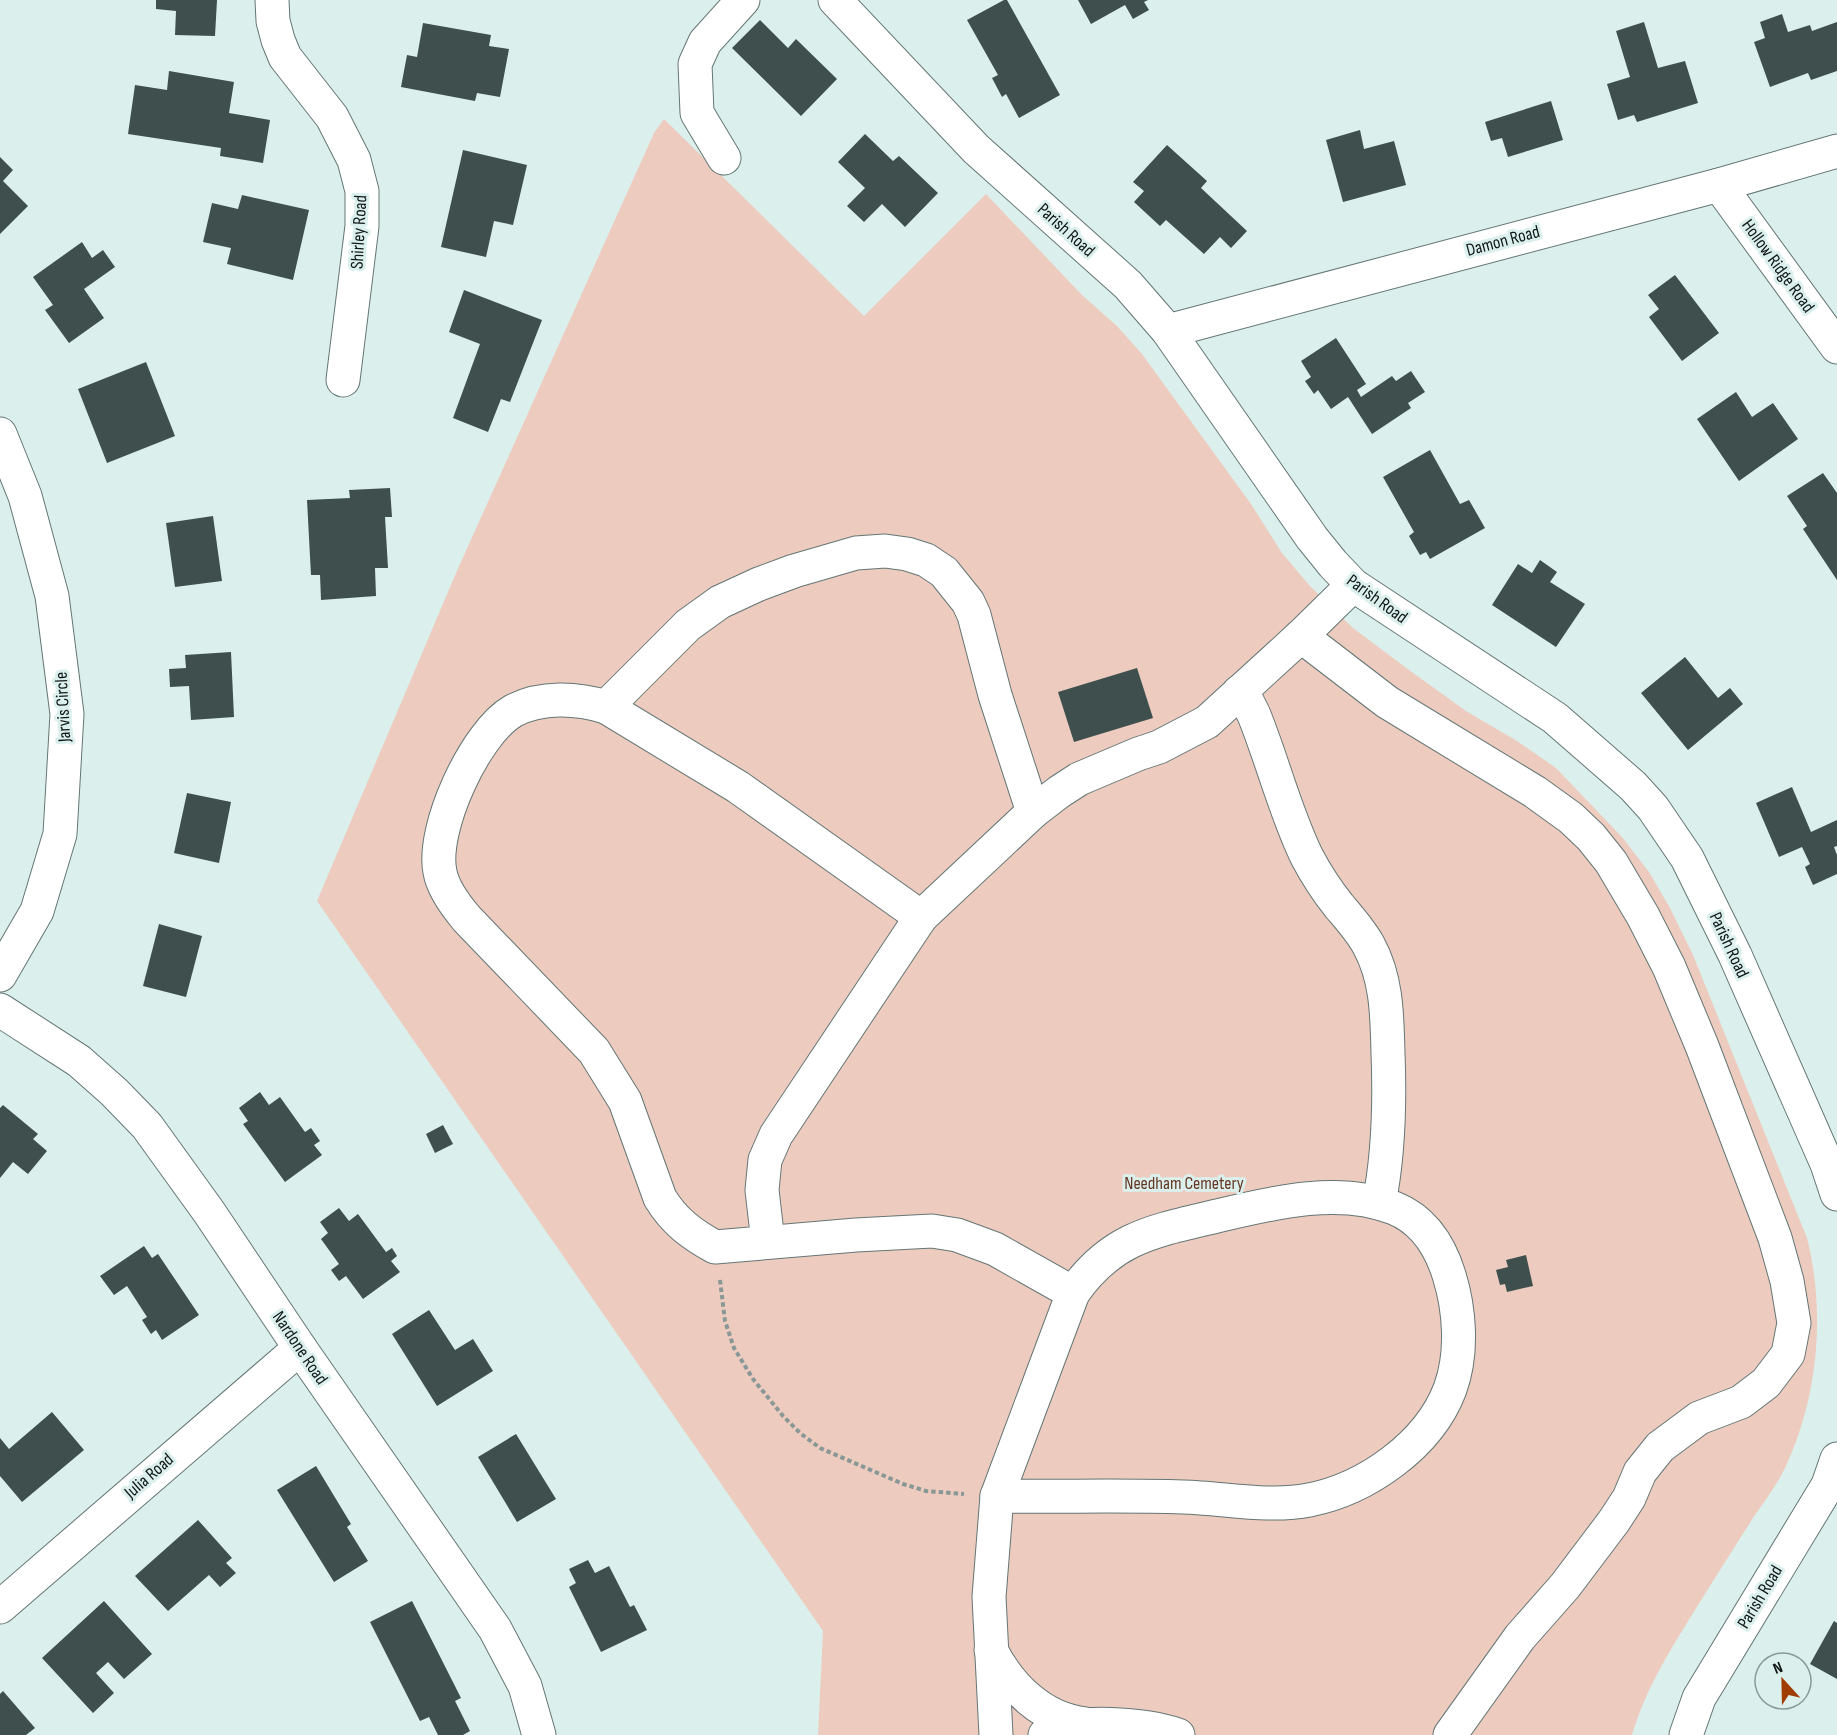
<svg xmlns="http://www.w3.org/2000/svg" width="1837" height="1735" font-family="'Sofia Sans Condensed',sans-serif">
  <rect width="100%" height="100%" fill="#dbf0ed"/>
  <path fill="#edccbf" d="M664 119 864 316 986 194 1082 295 1117 326 1142 354 1251 504 1282 553 1310 586 1353 628 1409 670 1466 711 1517 741 1556 768 1622 837 1649 872 1670 908 1693 955 1807 1238C1826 1313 1818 1398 1785 1468 1777 1485 1764 1502 1753 1518 1732 1551 1711 1584 1690 1618 1667 1655 1644 1693 1632 1735H818L823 1631 317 901 456 573 654 133Z"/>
  <g fill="#3e4f4d">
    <path d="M156 0H217L215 36 175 35 176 11 156 9Z"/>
    <path d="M1004 0H1007L1060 95 1019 118 1006 94 1002 97 992 78 998 75 967 20Z"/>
    <path d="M1078 0H1148L1144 2 1149 10 1133 19 1125 5 1091 24Z"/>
    <path d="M1782 14 1788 32 1810 25 1812 31 1837 22V71L1811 80 1808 73 1770 87 1754 42 1765 38 1760 22Z"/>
    <path d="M760 20 788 48 796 39 837 79 801 116 732 48Z"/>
    <path d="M1644 22 1658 68 1685 61 1698 103 1637 122 1634 115 1618 120 1607 84 1630 77 1616 31Z"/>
    <path d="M423 23 491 35 489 46 509 49 500 97 477 93 475 101 401 87 407 55 417 57Z"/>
    <path d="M169 71 234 82 229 113 270 120 263 163 220 156 221 148 128 134 135 85 167 90Z"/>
    <path d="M1551 101 1563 140 1508 157 1502 138 1491 141 1485 122Z"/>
    <path d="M1360 130 1364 149 1394 141 1406 185 1343 202 1326 140Z"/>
    <path d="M865 134 893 161 899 156 938 193 905 227 882 204 864 222 847 206 865 188 838 162Z"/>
    <path d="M1167 145 1207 181 1201 188 1247 231 1231 248 1220 237 1204 254 1166 220 1160 226 1134 202 1144 191 1133 182Z"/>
    <path d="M463 150 527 165 513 225 494 221 486 257 441 247Z"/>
    <path d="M0 157 13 170 3 181 28 206 0 234Z"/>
    <path d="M242 195 309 210 293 280 227 264 231 248 203 242 212 203 238 209Z"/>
    <path d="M82 242 92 258 103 250 115 267 84 289 104 318 69 343 45 310 53 305 33 277Z"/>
    <path d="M1675 275 1719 333 1682 361 1649 317 1659 309 1648 295Z"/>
    <path d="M464 290 542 320 510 402 501 399 488 432 453 418 480 344 449 332Z"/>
    <path d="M1336 338 1366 384 1357 390 1361 397 1392 376 1396 381 1411 371 1425 392 1408 403 1411 408 1372 434 1348 397 1331 409 1318 390 1314 394 1305 381 1311 377 1301 361Z"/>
    <path d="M146 362 175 436 107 463 78 389Z"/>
    <path d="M1736 392 1752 417 1773 403 1798 439 1739 481 1697 419Z"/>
    <path d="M1430 450 1460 504 1469 500 1485 528 1430 559 1426 552 1420 555 1409 536 1414 532 1383 477Z"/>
    <path d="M1823 473 1837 493V580L1803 529 1807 526 1787 496Z"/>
    <path d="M390 488 392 517H385L388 568H375L376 596 321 600 320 575H311L307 500 350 498 349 490Z"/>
    <path d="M213 516 222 581 175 587 166 523Z"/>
    <path d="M1540 560 1557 572 1550 582 1585 604 1556 647 1492 605 1518 564 1532 573Z"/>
    <path d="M231 652 234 717 191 720 189 686 170 687 169 669 186 668 185 655Z"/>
    <path d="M1685 657 1718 698 1730 688 1743 704 1688 750 1641 693Z"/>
    <path d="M1137 668 1153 718 1074 742 1058 692Z"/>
    <path d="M1792 787 1811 832 1837 820V846L1834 847 1837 855V874L1813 885 1805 867 1810 864 1802 847 1779 857 1756 803Z"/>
    <path d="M187 793 231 802 219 863 174 853Z"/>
    <path d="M159 924 202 936 186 997 143 986Z"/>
    <path d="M260 1092 269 1105 280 1097 305 1132 311 1128 320 1141 314 1145 322 1155 285 1182 243 1124 248 1121 239 1108Z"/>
    <path d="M3 1105 38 1134 33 1139 47 1151 28 1174 13 1162 0 1178V1108Z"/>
    <path d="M443 1125 453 1144 435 1153 426 1134Z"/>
    <path d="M339 1208 349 1221 358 1214 386 1252 392 1248 397 1256 391 1261 400 1272 363 1299 346 1276 339 1281 331 1270 339 1264 321 1239 328 1233 320 1222Z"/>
    <path d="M144 1246 152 1258 158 1254 199 1315 162 1340 156 1330 151 1334 142 1320 147 1317 127 1286 114 1295 100 1276Z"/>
    <path d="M1526 1255 1533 1286 1507 1292 1505 1284 1500 1285 1496 1270 1508 1267 1506 1260Z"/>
    <path d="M429 1310 455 1350 473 1339 493 1371 437 1406 392 1334Z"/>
    <path d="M52 1412 84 1450 22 1502 0 1476V1438L9 1449Z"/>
    <path d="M516 1434 556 1499 517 1522 478 1457Z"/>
    <path d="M316 1466 351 1524 347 1527 368 1561 334 1582 277 1490Z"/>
    <path d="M198 1520 232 1558 226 1563 236 1573 220 1587 209 1575 168 1611 135 1576Z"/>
    <path d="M588 1560 595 1573 609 1566 630 1607 634 1605 647 1630 601 1652 569 1587 576 1583 569 1569Z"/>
    <path d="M104 1601 152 1654 124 1679 108 1662 96 1673 114 1693 93 1713 42 1658Z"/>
    <path d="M412 1601 461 1698 455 1701 470 1731 463 1735H438L429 1717 420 1721 370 1622Z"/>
    <path d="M1834 1621 1837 1623V1679L1810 1664Z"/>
    <path d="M3 1691 35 1728 26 1735H0V1694Z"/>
  </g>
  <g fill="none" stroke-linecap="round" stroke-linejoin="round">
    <g stroke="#647674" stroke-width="35">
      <g id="minor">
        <path d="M272 0 273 21 278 40 285 57 332 117 354 160 362 191V226L343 380"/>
        <path d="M835 0 976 149 1128 285 1168 331 1312 538 1333 564 1353 585 1555 718 1633 786 1653 808 1687 858 1735 955 1827 1164 1837 1194"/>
        <path d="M724 158 697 113 695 64 705 42 743 0"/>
        <path d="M1719 185 1837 347"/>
        <path d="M1168 331 1719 185 1837 151"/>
        <path d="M0 434 25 496 52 596 67 714 60 834 37 911 0 975"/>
        <path d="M1301 636 1387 702 1535 792 1571 818 1591 837 1611 862 1643 916 1669 967 1702 1046 1775 1238 1787 1281 1794 1323 1788 1354 1766 1383 1741 1402 1699 1418 1660 1447 1640 1472 1629 1498 1614 1521 1565 1586 1520 1637 1450 1735"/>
        <path d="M1239 692 1247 701 1254 715C1273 762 1285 812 1307 857 1316 874 1327 891 1339 906 1350 919 1361 931 1369 946 1387 979 1387 1016 1388 1053 1390 1104 1389 1153 1379 1203"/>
        <path d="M606 707 688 625 720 602 759 584 794 571 856 553 885 551 907 554 926 560 944 572 968 602 974 615 995 695 1033 812"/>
        <path d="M921 917 1033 812 1059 792 1079 779 1138 754 1159 747 1207 722 1301 636 1353 585"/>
        <path d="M0 1010 79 1061 114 1092 147 1126 209 1212 300 1348 495 1629 525 1686 539 1735"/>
        <path d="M768 1242 762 1190 765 1160 776 1135 921 917 738 787 606 707C577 698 541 696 513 711 475 733 431 829 440 872 443 889 456 906 467 919L594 1051 625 1101 660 1198C674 1221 691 1234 715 1247L856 1235 932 1231 957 1235 995 1249 1073 1293 997 1496"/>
        <path d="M0 1607 300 1348"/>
        <path d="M991 1650C1010 1687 1042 1719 1085 1724"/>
        <path d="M996 1735 989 1597 997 1496C1059 1497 1121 1495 1183 1497 1224 1498 1269 1508 1309 1500 1366 1489 1429 1445 1450 1389 1463 1354 1460 1310 1449 1275 1440 1246 1424 1220 1394 1208 1339 1186 1272 1203 1217 1216 1154 1231 1112 1237 1073 1293"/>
        <path d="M1045 1735C1074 1718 1146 1724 1178 1735"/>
        <path d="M1686 1735 1699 1698 1828 1485 1837 1459"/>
      </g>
    </g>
    <path stroke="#899896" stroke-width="4" stroke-dasharray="4.5 3" stroke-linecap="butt" d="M720 1280 725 1321 734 1348 753 1379 783 1416 800 1433 820 1448 903 1484 926 1491 964 1494"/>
    <use href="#minor" stroke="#fff" stroke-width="33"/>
  </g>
  <g text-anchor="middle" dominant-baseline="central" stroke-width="6" stroke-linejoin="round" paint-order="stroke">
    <g font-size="18" fill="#0f1615" stroke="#dbf0ed">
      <text transform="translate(1066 230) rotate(42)">Parish Road</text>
      <text transform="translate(359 232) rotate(-87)">Shirley Road</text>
      <text transform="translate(1503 241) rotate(-15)">Damon Road</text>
      <text transform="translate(1778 266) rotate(54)">Hollow Ridge Road</text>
      <text transform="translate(1377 599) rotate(36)">Parish Road</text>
      <text transform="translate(63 707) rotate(-93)">Jarvis Circle</text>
      <text transform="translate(1729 945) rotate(65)">Parish Road</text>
      <text transform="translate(300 1348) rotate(56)">Nardone Road</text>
      <text transform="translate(149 1476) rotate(-41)">Julia Road</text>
      <text transform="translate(1760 1597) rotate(-59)">Parish Road</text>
    </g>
    <g font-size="18" fill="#663824" stroke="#dbf0ed">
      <text x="1184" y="1183">Needham Cemetery</text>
    </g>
  </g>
  <g transform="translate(1783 1681) rotate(338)"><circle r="28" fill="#dbf0ed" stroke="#899997" stroke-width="1.5"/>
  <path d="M0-4.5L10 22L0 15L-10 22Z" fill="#a03d03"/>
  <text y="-9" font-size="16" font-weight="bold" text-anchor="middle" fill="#0f1615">N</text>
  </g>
</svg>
